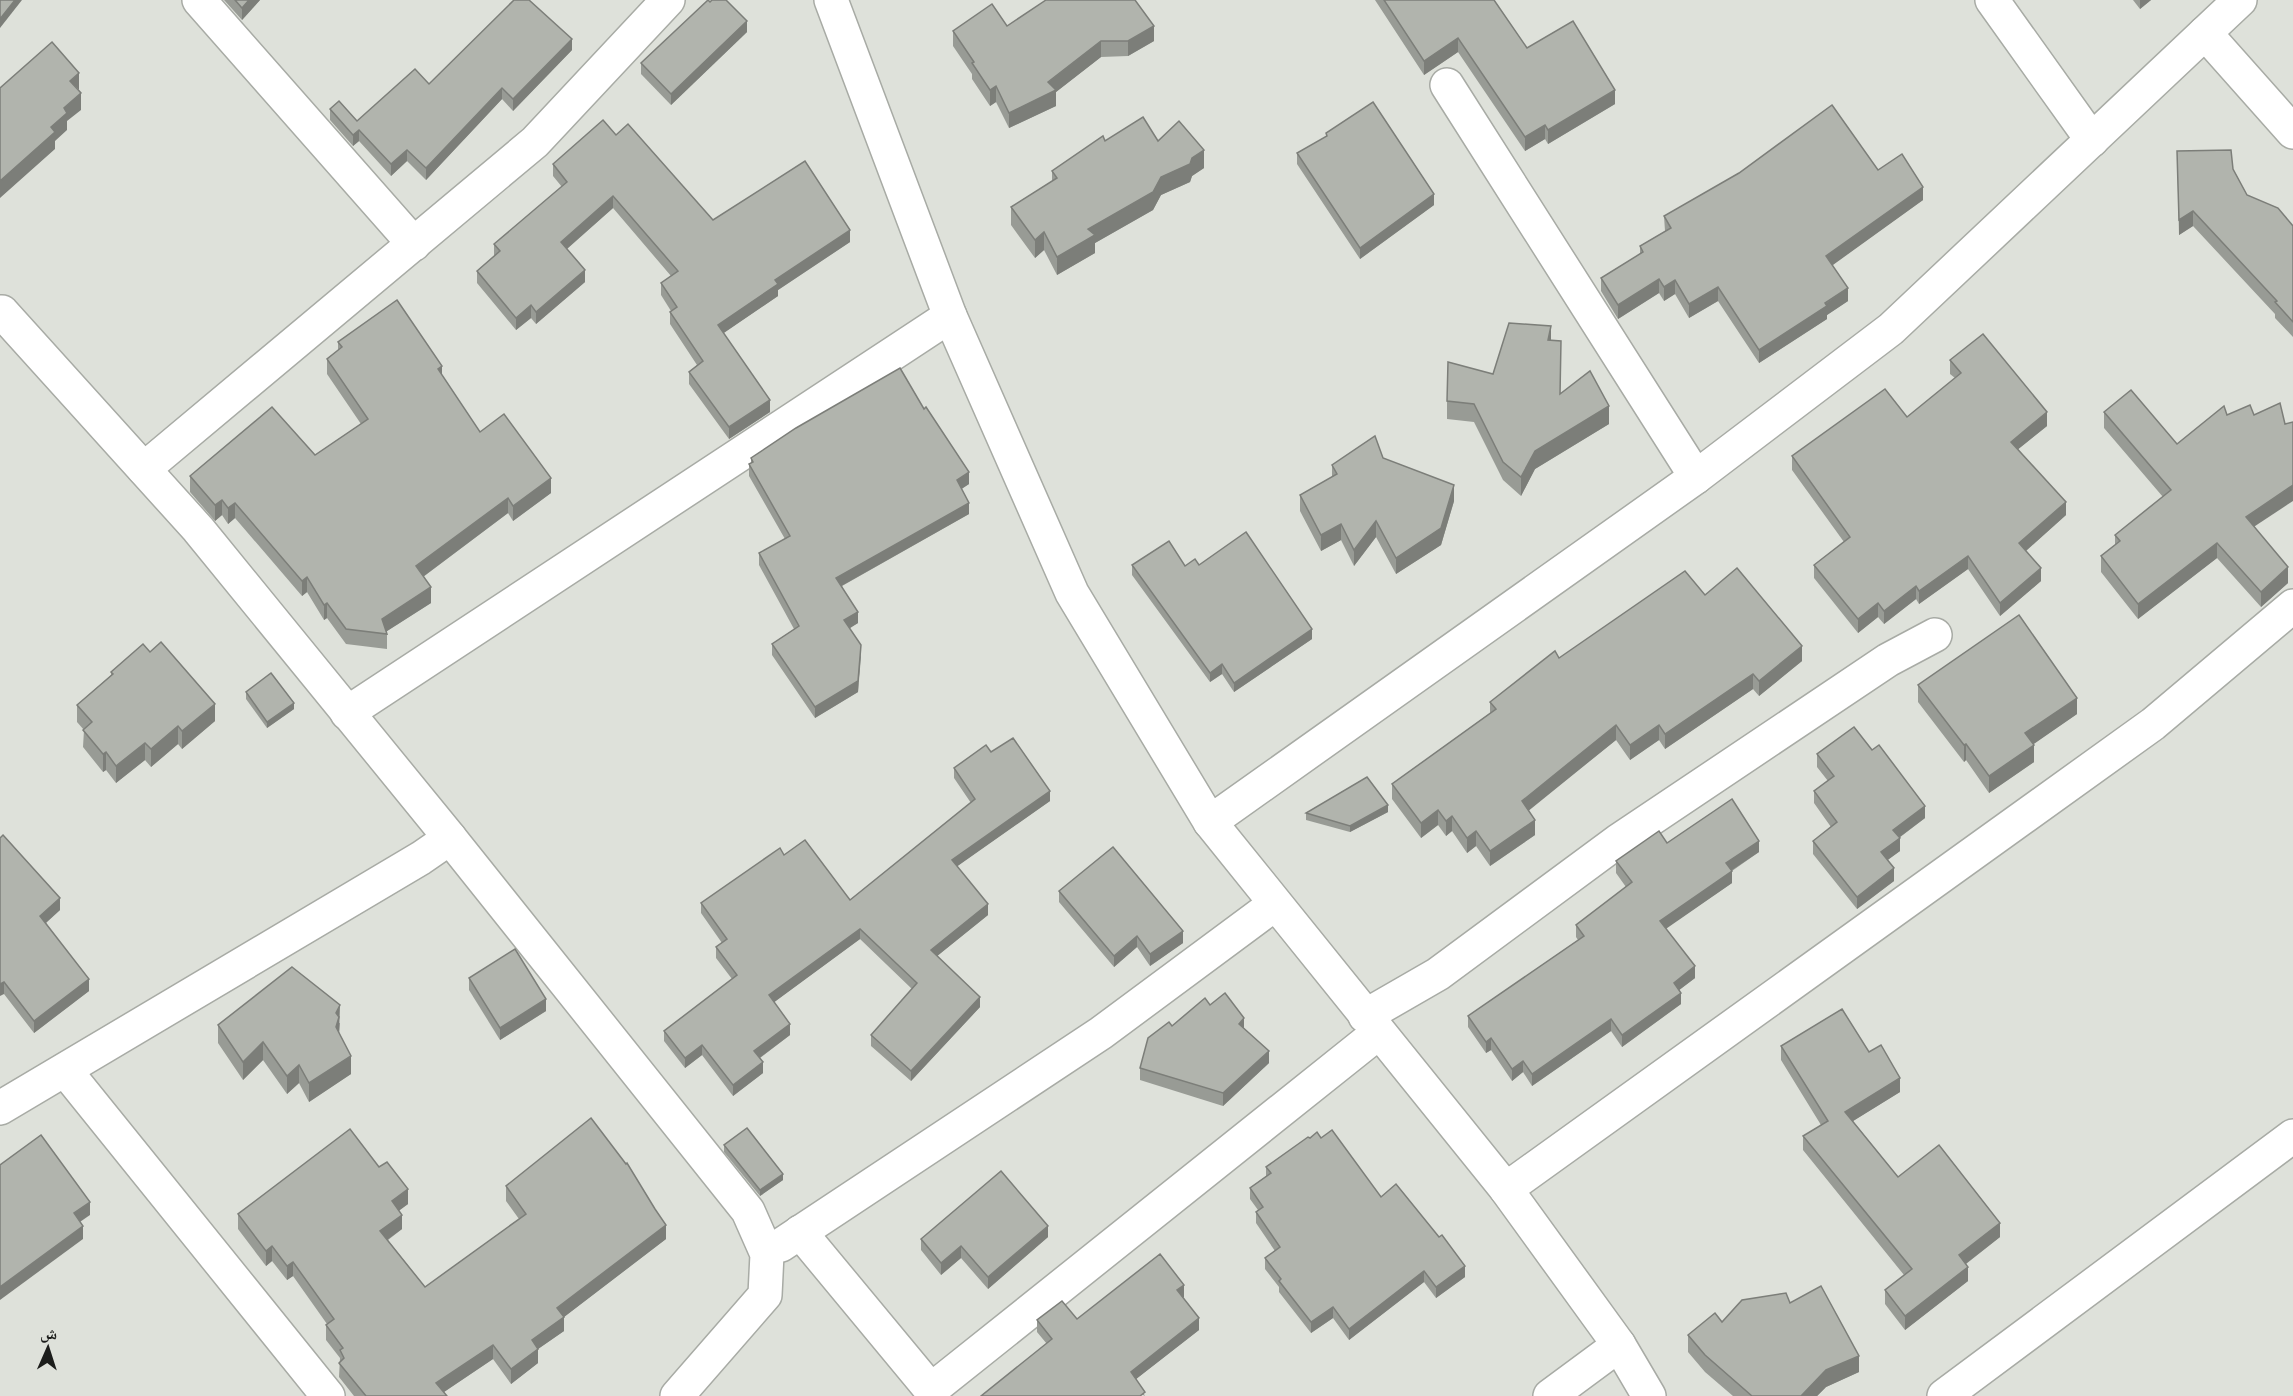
<svg xmlns="http://www.w3.org/2000/svg" width="2293" height="1396" font-family="Ubuntu,'Noto Naskh Arabic',sans-serif">
  <rect width="100%" height="100%" fill="#dee1da"/>
  <g fill="none" stroke-linecap="round" stroke-linejoin="round">
    <g stroke="#a8aba5" stroke-width="36">
      <g id="minor">
        <path d="M199 0 414 244"/>
        <path d="M831 0 950 316 1072 593 1210 822 1506 1189 1619 1345 1649 1396"/>
        <path d="M1992 0 2092 140"/>
        <path d="M2205 33 2293 132"/>
        <path d="M1447 85 1696 477"/>
        <path d="M0 314 2 312 198 529 450 838 421 858 0 1108"/>
        <path d="M144 469 535 142 668 0"/>
        <path d="M347 713 950 316"/>
        <path d="M1210 822 1696 477 1891 329 2240 0"/>
        <path d="M450 838 748 1211 767 1254 765 1295 677 1396"/>
        <path d="M1365 1016 1438 974 1618 841 1888 660 1935 635"/>
        <path d="M65 1070 328 1396"/>
        <path d="M1506 1189 2153 724 2293 606"/>
        <path d="M800 1232 931 1390 1378 1033"/>
        <path d="M781 1245 1101 1033 1275 904"/>
        <path d="M1550 1396 1619 1345"/>
        <path d="M1944 1396 2293 1136"/>
      </g>
    </g>
    <use href="#minor" stroke="#fff" stroke-width="33"/>
  </g>
  <g fill="#989b95">
    <path d="M224 0H260L242 20Z"/>
    <path d="M1375 0H1494L1527 48 1615 104 1548 144 1545 139 1525 151 1458 52 1424 75Z"/>
    <path d="M2133 0H2151L2140 9Z"/>
    <path d="M710 2 747 32 671 105 641 74V63Z"/>
    <path d="M1007 26 1154 41 1128 56 1101 57 1056 92V106L1009 128 996 102 990 106 972 79V74L953 46V31Z"/>
    <path d="M572 50 513 111 502 99 426 180 407 161 391 176 359 141 353 146 330 120V109L357 121 429 84Z"/>
    <path d="M1326 133 1434 205 1360 259 1297 164V153L1326 137Z"/>
    <path d="M616 135 713 220 850 242 778 290V296L723 333 770 412 729 439 689 384V372L697 365 670 324V312L671 311 661 295V283L671 276 613 208 567 249 585 282 536 324 531 318 516 330 477 283V271L494 256V244L562 187 553 176V164Z"/>
    <path d="M1105 141H1158L1204 168 1192 176 1190 182 1161 195 1153 210 1095 243V253L1057 275 1044 250 1035 258 1011 225V207L1052 181V171Z"/>
    <path d="M2177 151 2233 169 2247 195 2293 226V337L2275 318V314L2193 226 2179 235Z"/>
    <path d="M1878 170 1923 200 1832 265 1848 301 1827 315V319L1759 363 1718 301 1689 318 1675 294 1664 301 1659 293 1618 319 1601 291V278L1640 254V246L1665 231 1664 216Z"/>
    <path d="M1551 340 1561 359 1560 394 1609 424 1535 469 1521 496 1503 480 1474 422 1447 419V401Z"/>
    <path d="M338 342 442 376 480 432 551 493 513 521 508 513 423 577 431 603 387 631V649L346 644 327 618 324 620 307 592 302 596 235 518 228 524 222 515 215 521 190 492V476L315 455 361 424 327 374V359L338 350Z"/>
    <path d="M1950 360 2047 426 2018 449 2066 515 2026 551 2041 581 2000 616 1968 569 1919 604 1916 599 1884 624 1878 617 1858 633 1814 578V565L1844 542 1792 470V456L1907 417 1955 378 1950 374Z"/>
    <path d="M924 409 969 484 961 489 969 514 842 586 858 623 849 628 861 657 858 692 815 718 772 655V644L794 629 759 565V553L785 539 749 476V464L751 463V458Z"/>
    <path d="M2104 412 2177 444 2255 527 2288 583 2261 607 2217 558 2138 619 2101 572V556L2115 545V535L2163 497 2104 428Z"/>
    <path d="M1383 458 1454 501 1441 545 1396 574 1376 537 1354 566 1341 540 1321 551 1300 511V495L1332 477V465Z"/>
    <path d="M1132 565 1185 566 1199 565 1312 639 1234 692 1222 674 1210 682 1132 575Z"/>
    <path d="M1705 595 1802 661 1759 696 1753 689 1665 749 1659 740 1630 760 1616 740 1528 810 1535 835 1490 866 1476 846 1467 853 1452 831 1446 836 1438 825 1421 838 1392 799V784L1490 713V702L1559 658Z"/>
    <path d="M111 672 215 721 182 749 178 744 151 767 145 760 116 783 106 770 103 772 83 747 84 730 77 722V705L111 675Z"/>
    <path d="M1918 685 2077 714 2033 744 2034 762 1989 793 1966 760 1964 762 1918 702Z"/>
    <path d="M246 692 294 709 267 728 246 699Z"/>
    <path d="M991 752 1050 801 957 866 988 915 937 956 980 1007 911 1081 871 1046V1035L912 989 860 939 774 1002 790 1035 760 1058 763 1073 733 1096 702 1055 685 1068 664 1041V1031L732 979 716 958V947L722 943 701 913V903L784 855 850 900 971 803 954 778V768Z"/>
    <path d="M1817 754 1925 818 1899 838 1900 851 1887 860 1894 881 1857 909 1813 854V841L1831 827 1814 803V791L1828 781 1817 767Z"/>
    <path d="M1388 812 1350 832 1306 820V813Z"/>
    <path d="M0 838 60 910 46 923 89 991 34 1033 4 994Z"/>
    <path d="M1667 843 1759 852 1732 871V883L1666 928 1695 978 1679 990 1681 1004 1622 1047 1611 1031 1532 1086 1523 1072 1512 1081 1491 1050 1486 1053 1468 1027V1016L1578 940 1576 937V925L1626 887 1616 873V861Z"/>
    <path d="M1059 891 1183 943 1150 966 1137 947 1114 967 1059 902Z"/>
    <path d="M469 978 546 1011 500 1040 469 990Z"/>
    <path d="M1210 1005 1244 1029 1269 1063 1223 1106 1140 1080V1068L1172 1026Z"/>
    <path d="M340 1023 339 1034 351 1074 309 1102 299 1083 287 1094 263 1060 243 1080 218 1043V1025Z"/>
    <path d="M1781 1046 1869 1052 1900 1092 1853 1121 1898 1177 2000 1237 1966 1264 1968 1281 1905 1330 1885 1304V1290L1904 1275 1803 1150V1136L1821 1125 1781 1060Z"/>
    <path d="M1310 1138H1321L1465 1277 1436 1298 1424 1282 1349 1340 1333 1318 1311 1333 1279 1292V1287L1265 1269V1258L1275 1251 1256 1223V1212L1258 1210 1250 1199V1188L1266 1176V1167Z"/>
    <path d="M724 1145 783 1180 760 1196 724 1152Z"/>
    <path d="M379 1167 408 1204 399 1210 402 1229 388 1240 425 1287 519 1219 506 1201V1186L666 1239 564 1317V1331L538 1349V1363L511 1384 493 1359 444 1392 447 1396H354L339 1377 340 1358 326 1340V1325L327 1324 293 1276 287 1280 272 1261 266 1266 238 1229V1214Z"/>
    <path d="M1048 1237 988 1289 961 1258 941 1275 921 1250V1239Z"/>
    <path d="M1184 1297 1183 1298 1199 1330 1136 1379 1145 1396 1047 1344 1037 1332V1320L1077 1319Z"/>
    <path d="M1790 1303 1859 1372 1826 1387 1817 1396H1733L1705 1372 1688 1352V1335L1722 1322Z"/>
  </g>
  <g fill="#7c7e79">
    <path d="M15 0H22L0 28V19Z"/>
    <path d="M249 0H260L242 20V8Z"/>
    <path d="M2140 0H2151L2140 9Z"/>
    <path d="M747 21V32L671 105V94Z"/>
    <path d="M1154 26V41L1128 56V41Z"/>
    <path d="M1458 38V52L1424 75V61Z"/>
    <path d="M572 39V50L513 111V99Z"/>
    <path d="M1101 41V57L1056 92V106L1009 128V113Z"/>
    <path d="M79 73V90L70 81Z"/>
    <path d="M996 86V102L990 106V90Z"/>
    <path d="M502 88V99L426 180V168Z"/>
    <path d="M1615 90V104L1548 144V130Z"/>
    <path d="M81 93V110L67 121V130L55 141V149L0 198V181L51 127 64 108Z"/>
    <path d="M1545 125V139L1525 151V137Z"/>
    <path d="M359 130V141L353 146V135Z"/>
    <path d="M407 150V161L391 176V164Z"/>
    <path d="M1204 150V168L1192 176 1190 182 1161 195 1153 210 1095 243V253L1057 275V257L1088 229 1161 177Z"/>
    <path d="M1923 187V200L1826 270V256Z"/>
    <path d="M1434 194V205L1360 259V248Z"/>
    <path d="M613 196V208L561 254V242Z"/>
    <path d="M2193 211V226L2179 235V220Z"/>
    <path d="M850 230V242L778 290V296L718 337V325L775 280Z"/>
    <path d="M1044 232V250L1035 258V240Z"/>
    <path d="M585 270V282L536 324V312Z"/>
    <path d="M1659 279V293L1618 319V305Z"/>
    <path d="M1675 280V294L1664 301V287Z"/>
    <path d="M1718 287V301L1689 318V304Z"/>
    <path d="M1848 288V301L1827 315V319L1759 363V350Z"/>
    <path d="M531 305V318L516 330V318Z"/>
    <path d="M1551 326V344L1548 340Z"/>
    <path d="M442 366V382L438 369Z"/>
    <path d="M770 400V412L729 439V427Z"/>
    <path d="M1609 406V424L1535 469 1521 496V477L1535 451Z"/>
    <path d="M2047 412V426L2011 455V442Z"/>
    <path d="M969 472V484L957 492V480Z"/>
    <path d="M551 478V493L513 521V506Z"/>
    <path d="M1454 485V501L1441 545 1396 574V558Z"/>
    <path d="M2293 485V501L2246 532V517Z"/>
    <path d="M508 498V513L416 582V566Z"/>
    <path d="M222 500V515L215 521V505Z"/>
    <path d="M2066 502V515L2019 557V543Z"/>
    <path d="M235 503V518L228 524V508Z"/>
    <path d="M969 503V514L836 589V578Z"/>
    <path d="M1376 521V537L1354 566V550Z"/>
    <path d="M1341 524V540L1321 551V535Z"/>
    <path d="M2217 543V558L2138 619V604Z"/>
    <path d="M1968 556V569L1919 604V591Z"/>
    <path d="M2288 567V583L2261 607V592Z"/>
    <path d="M2041 568V581L2000 616V603Z"/>
    <path d="M307 577V592L302 596V581Z"/>
    <path d="M1916 586V599L1884 624V611Z"/>
    <path d="M431 587V603L384 633 382 619Z"/>
    <path d="M327 603V618L324 620V605Z"/>
    <path d="M1878 603V617L1858 633V619Z"/>
    <path d="M858 612V623L844 632V620Z"/>
    <path d="M1312 629V639L1234 692V683Z"/>
    <path d="M861 645 858 692 815 718V707Z"/>
    <path d="M1802 646V661L1759 696V681Z"/>
    <path d="M1222 664V674L1210 682V673Z"/>
    <path d="M1753 674V689L1665 749V734Z"/>
    <path d="M2077 698V714L2025 750V733Z"/>
    <path d="M294 703V709L267 728V722Z"/>
    <path d="M215 704V721L182 749V731Z"/>
    <path d="M1616 725V740L1522 816V801Z"/>
    <path d="M1659 725V740L1630 760V745Z"/>
    <path d="M178 726V744L151 767V749Z"/>
    <path d="M145 743V760L116 783V766Z"/>
    <path d="M1966 744V760L1964 762V745Z"/>
    <path d="M2034 745V762L1989 793V776Z"/>
    <path d="M106 752V770L103 772V754Z"/>
    <path d="M1050 791V801L952 870V860Z"/>
    <path d="M1388 805V812L1350 832V826Z"/>
    <path d="M1925 806V818L1893 842V830Z"/>
    <path d="M1438 810V825L1421 838V823Z"/>
    <path d="M1452 816V831L1446 836V821Z"/>
    <path d="M1535 820V835L1490 866V851Z"/>
    <path d="M1476 831V846L1467 853V838Z"/>
    <path d="M1900 838V851L1881 865V852Z"/>
    <path d="M1759 841V852L1726 874V863Z"/>
    <path d="M1894 868V881L1857 909V897Z"/>
    <path d="M1732 871V883L1660 933V921Z"/>
    <path d="M60 898V910L40 928V916Z"/>
    <path d="M988 904V915L931 961V950Z"/>
    <path d="M860 929V939L769 1006V995Z"/>
    <path d="M1183 931V943L1150 966V954Z"/>
    <path d="M1137 936V947L1114 967V956Z"/>
    <path d="M1695 966V978L1674 994V983Z"/>
    <path d="M89 979V991L34 1033V1021Z"/>
    <path d="M4 982V994L0 996V984Z"/>
    <path d="M1681 993V1004L1622 1047V1035Z"/>
    <path d="M980 997V1007L911 1081V1071Z"/>
    <path d="M546 999V1011L500 1040V1028Z"/>
    <path d="M340 1005 339 1035 336 1045V1013Z"/>
    <path d="M1244 1018V1031L1239 1024Z"/>
    <path d="M1611 1019V1031L1532 1086V1074Z"/>
    <path d="M790 1024V1035L754 1062V1051Z"/>
    <path d="M1491 1038V1050L1486 1053V1042Z"/>
    <path d="M263 1042V1060L243 1080V1062Z"/>
    <path d="M702 1045V1055L685 1068V1058Z"/>
    <path d="M1269 1051V1063L1223 1106V1093Z"/>
    <path d="M351 1056V1074L309 1102V1083Z"/>
    <path d="M1523 1061V1072L1512 1081V1069Z"/>
    <path d="M763 1062V1073L733 1096V1085Z"/>
    <path d="M299 1065V1083L287 1094V1076Z"/>
    <path d="M1900 1078V1092L1845 1126V1112Z"/>
    <path d="M783 1174V1180L760 1196V1190Z"/>
    <path d="M408 1189V1204L392 1216V1201Z"/>
    <path d="M90 1202V1215L74 1226V1213Z"/>
    <path d="M402 1215V1229L380 1245V1231Z"/>
    <path d="M2000 1223V1237L1959 1269V1255Z"/>
    <path d="M666 1225V1239L564 1317V1331L538 1349V1363L511 1384V1369L557 1308Z"/>
    <path d="M83 1226V1239L0 1300V1287Z"/>
    <path d="M1048 1226V1237L988 1289V1277Z"/>
    <path d="M272 1246V1261L266 1266V1251Z"/>
    <path d="M961 1246V1258L941 1275V1263Z"/>
    <path d="M293 1262V1276L287 1280V1266Z"/>
    <path d="M1465 1266V1277L1436 1298V1287Z"/>
    <path d="M1968 1267V1281L1905 1330V1316Z"/>
    <path d="M1424 1271V1282L1349 1340V1329Z"/>
    <path d="M1184 1285V1297L1177 1302V1290Z"/>
    <path d="M1333 1307V1318L1311 1333V1322Z"/>
    <path d="M1199 1318V1330L1131 1383V1372Z"/>
    <path d="M493 1345V1359L438 1396 436 1383Z"/>
    <path d="M1859 1356V1372L1826 1387 1817 1396H1801L1826 1370Z"/>
  </g>
  <g fill="#b1b4ad" stroke="#7c7e79" stroke-width="1.5">
    <path d="M0 0H15L0 19Z"/>
    <path d="M235 0H249L242 8Z"/>
    <path d="M514 0H529L572 39 513 99 502 88 426 168 407 150 391 164 359 130 353 135 330 109 339 101 357 121 415 69 429 84Z"/>
    <path d="M708 0 710 2 712 0H726L747 21 671 94 641 63Z"/>
    <path d="M1046 0H1135L1154 26 1128 41H1101L1048 82 1056 90 1009 113 996 86 990 90 972 63 974 62 953 31 992 4 1007 26Z"/>
    <path d="M1384 0H1494L1527 48 1573 21 1615 90 1548 130 1545 125 1525 137 1458 38 1424 61Z"/>
    <path d="M52 42 79 73 70 81 81 93 64 108 67 113 51 127 55 132 0 181V88Z"/>
    <path d="M1373 102 1434 194 1360 248 1297 153 1327 136 1326 133Z"/>
    <path d="M1832 105 1878 170 1902 154 1923 187 1826 256 1848 288 1825 303 1827 306 1759 350 1718 287 1689 304 1675 280 1664 287 1659 279 1618 305 1601 278 1643 252 1640 246 1671 228 1664 216 1739 173Z"/>
    <path d="M1143 117 1158 141 1179 121 1204 150 1192 158 1190 164 1161 177 1153 192 1088 229 1095 235 1057 257 1044 232 1035 240 1011 207 1057 178 1052 171 1103 136 1105 141Z"/>
    <path d="M603 120 616 135 628 124 713 220 805 161 850 230 775 280 778 284 718 325 770 400 729 427 689 372 703 361 670 312 677 307 661 283 678 271 613 196 561 242 585 270 536 312 531 305 516 318 477 271 500 251 494 244 567 182 553 164Z"/>
    <path d="M2231 150 2233 169 2247 195 2278 208 2293 226V322L2275 302 2277 301 2193 211 2179 220 2177 151Z"/>
    <path d="M397 300 442 366 438 369 480 432 504 414 551 478 513 506 508 498 416 566 431 587 382 619 387 634 346 629 327 603 324 605 307 577 302 581 235 503 228 508 222 500 215 505 190 476 272 407 315 455 368 419 327 359 342 347 338 342Z"/>
    <path d="M1509 323 1551 326 1548 340 1561 341 1560 394 1590 371 1609 406 1535 451 1521 477 1503 462 1474 404 1447 401 1448 362 1493 374Z"/>
    <path d="M1983 334 2047 412 2011 442 2066 502 2019 543 2041 568 2000 603 1968 556 1919 591 1916 586 1884 611 1878 603 1858 619 1814 565 1850 537 1792 456 1885 389 1907 417 1961 373 1950 360Z"/>
    <path d="M900 368 924 409 926 407 969 472 957 480 969 503 836 578 858 612 844 620 861 645 858 681 815 707 772 644 799 626 759 553 790 536 749 464 753 462 751 458 796 428Z"/>
    <path d="M2131 390 2177 444 2224 406 2227 415 2250 405 2254 415 2280 403 2285 424 2293 422V485L2246 517 2288 567 2261 592 2217 543 2138 604 2101 556 2120 541 2115 535 2171 490 2104 412Z"/>
    <path d="M1375 436 1383 458 1454 485 1441 528 1396 558 1376 521 1354 550 1341 524 1321 535 1300 495 1337 474 1332 465Z"/>
    <path d="M1246 532 1312 629 1234 683 1222 664 1210 673 1132 565 1169 541 1185 566 1195 559 1199 565Z"/>
    <path d="M1737 568 1802 646 1759 681 1753 674 1665 734 1659 725 1630 745 1616 725 1522 801 1535 820 1490 851 1476 831 1467 838 1452 816 1446 821 1438 810 1421 823 1392 784 1496 709 1490 702 1555 651 1559 658 1685 571 1705 595Z"/>
    <path d="M2019 615 2077 698 2025 733 2034 745 1989 776 1966 744 1964 745 1918 685Z"/>
    <path d="M161 642 215 704 182 731 178 726 151 749 145 743 116 766 106 752 103 754 83 730 92 722 77 705 113 674 111 672 143 644 150 652Z"/>
    <path d="M271 673 294 703 267 722 246 692Z"/>
    <path d="M1854 727 1872 750 1879 745 1925 806 1893 830 1900 838 1881 852 1894 868 1857 897 1813 841 1837 822 1814 791 1834 776 1817 754Z"/>
    <path d="M1013 738 1050 791 952 860 988 904 931 950 980 997 911 1071 871 1035 917 983 860 929 769 995 790 1024 754 1051 763 1062 733 1085 702 1045 685 1058 664 1031 737 975 716 947 727 939 701 903 780 848 784 855 805 840 850 900 975 799 954 768 986 745 991 752Z"/>
    <path d="M1367 777 1388 805 1350 826 1306 813Z"/>
    <path d="M1732 799 1759 841 1726 863 1732 871 1660 921 1695 966 1674 983 1681 993 1622 1035 1611 1019 1532 1074 1523 1061 1512 1069 1491 1038 1486 1042 1468 1016 1584 936 1576 925 1632 882 1616 861 1659 831 1667 843Z"/>
    <path d="M3 835 60 898 40 916 89 979 34 1021 4 982 0 984V838Z"/>
    <path d="M1113 847 1183 931 1150 954 1137 936 1114 956 1059 891Z"/>
    <path d="M515 949 546 999 500 1028 469 978Z"/>
    <path d="M292 967 340 1005 336 1013 339 1017 336 1027 351 1056 309 1083 299 1065 287 1076 263 1042 243 1062 218 1025Z"/>
    <path d="M1225 993 1244 1018 1239 1024 1269 1051 1223 1093 1140 1068 1148 1038 1169 1022 1172 1026 1205 998 1210 1005Z"/>
    <path d="M1842 1009 1869 1052 1881 1045 1900 1078 1845 1112 1898 1177 1939 1145 2000 1223 1959 1255 1968 1267 1905 1316 1885 1290 1912 1269 1803 1136 1828 1121 1781 1046Z"/>
    <path d="M591 1118 626 1164 627 1163 655 1209 666 1225 557 1308 564 1317 532 1340 538 1349 511 1369 493 1345 436 1383 447 1396H366L339 1363 344 1358 340 1350 343 1348 326 1325 334 1319 293 1262 287 1266 272 1246 266 1251 238 1214 350 1129 379 1167 387 1162 408 1189 392 1201 402 1215 380 1231 425 1287 526 1214 506 1186Z"/>
    <path d="M747 1128 783 1174 760 1190 724 1145Z"/>
    <path d="M1332 1130 1381 1197 1396 1184 1439 1237 1442 1235 1465 1266 1436 1287 1424 1271 1349 1329 1333 1307 1311 1322 1279 1281 1281 1279 1265 1258 1280 1247 1256 1212 1263 1207 1250 1188 1271 1173 1266 1167 1308 1137 1310 1138 1317 1132 1321 1138Z"/>
    <path d="M41 1135 90 1202 74 1213 83 1226 0 1287V1165Z"/>
    <path d="M1001 1171 1048 1226 988 1277 961 1246 941 1263 921 1239Z"/>
    <path d="M1160 1254 1184 1285 1177 1290 1199 1318 1131 1372 1145 1392 1140 1396H981L1052 1339 1037 1320 1062 1301 1077 1319Z"/>
    <path d="M1821 1286 1859 1356 1826 1370 1801 1396H1752L1705 1355 1688 1335 1715 1313 1722 1322 1742 1300 1786 1293 1790 1303Z"/>
  </g>
  <g transform="translate(48 1348) rotate(3)" stroke="#dee1da" stroke-width="4.5" paint-order="stroke">
  <path d="M0-4.5L10 22L0 15L-10 22Z" fill="#1c1d1b"/>
  <text y="-9" font-size="16" font-weight="bold" text-anchor="middle" fill="#1c1d1b">ش</text>
  </g>
</svg>
